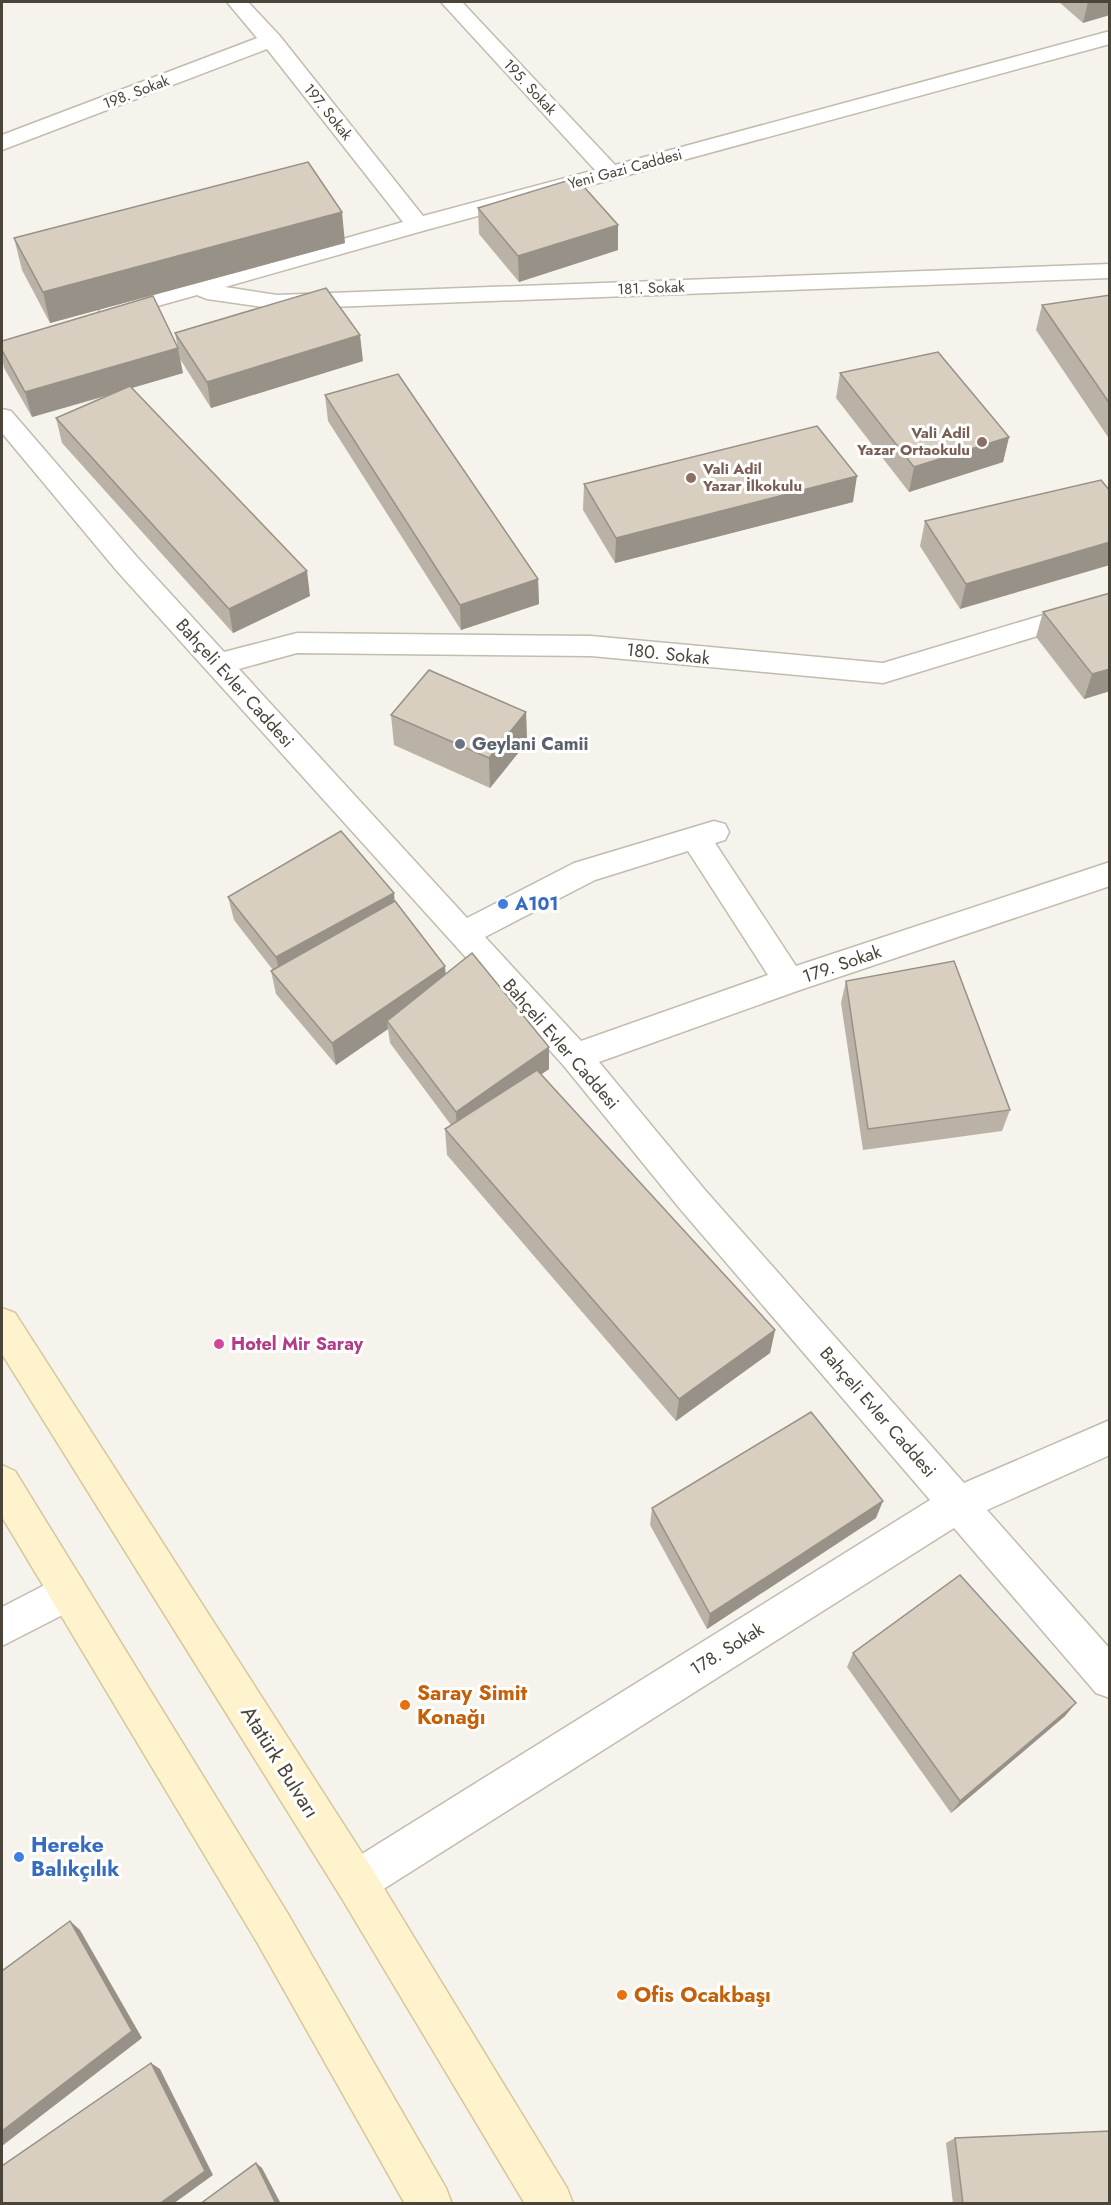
<svg xmlns="http://www.w3.org/2000/svg" width="1111" height="2205" font-family="Jost,sans-serif">
  <rect width="100%" height="100%" fill="#f6f3ec"/>
  <g fill="none" stroke-linecap="round" stroke-linejoin="round">
    <g stroke="#c2bbae" stroke-width="3">
      <g id="minor">
        <path d="M227 2H248L279 35 423 216 595 170 441 2H462L615 165 1110 31V44L426 230 225 287 277 295 1110 264V278L277 309 207 299 197 295 111 319 102 317 99 312 102 307 403 222 267 49 2 150V135L257 38Z"/>
        <path d="M2 409 11 411 137 557 224 652 297 633 591 636 883 663 1110 595V614L883 683 591 656 297 653 239 669 467 918 574 863 714 821 725 824 729 832 725 840 715 843 796 966 1110 862V886L800 990 599 1062 705 1190 964 1483 1110 1420V1455L987 1510 1110 1649V1698L1096 1693 954 1528 371 1897 356 1903 341 1897 335 1882 341 1867 930 1500 681 1210 564 1066 117 571 2 433ZM688 851 768 975 581 1041 485 937 595 880Z"/>
        <path d="M68 1573 82 1579 87 1592 82 1605 2 1646V1607Z"/>
      </g>
    </g>
    <g stroke="#d6c79b" stroke-width="3">
      <g id="secondary">
        <path d="M2 1308 15 1313 371 1867 567 2188 573 2204H525L341 1897 2 1354Z"/>
        <path d="M2 1465 15 1471 288 1914 446 2188 452 2204H405L258 1944 2 1517Z"/>
      </g>
    </g>
    <use href="#minor" fill="#fff" fill-rule="evenodd"/>
    <use href="#secondary" fill="#fff3cd" fill-rule="evenodd"/>
  </g>
  <g fill="#bab2a6">
    <path d="M1059 2H1110L1083 23Z"/>
    <path d="M478 208 618 250 519 282 479 234Z"/>
    <path d="M14 238 345 243 50 323 22 270Z"/>
    <path d="M1110 295V440L1036 330 1042 305Z"/>
    <path d="M175 333 363 361 211 408 180 359Z"/>
    <path d="M2 341 183 373 132 388 310 596 233 633 62 443 56 418 110 395 32 417 4 368 2 357Z"/>
    <path d="M840 373 1009 437 1003 462 909 492 836 398Z"/>
    <path d="M325 395 538 579 539 604 461 630 328 421Z"/>
    <path d="M584 484 853 502 615 563 583 510Z"/>
    <path d="M1110 491 960 609 920 546 925 521Z"/>
    <path d="M1043 612 1110 691 1084 699 1036 637Z"/>
    <path d="M526 712 527 742 490 788 394 745 391 715Z"/>
    <path d="M228 897 395 901 446 974 549 1069 541 1074 775 1330 770 1353 676 1421 447 1155 445 1129 451 1125 390 1043 388 1029 336 1065 276 994 271 971 273 970 234 920Z"/>
    <path d="M846 981 1010 1110 1002 1131 863 1150 841 1003Z"/>
    <path d="M652 1508 876 1518 707 1629 650 1525Z"/>
    <path d="M853 1653 1065 1716 951 1813 847 1667Z"/>
    <path d="M955 2138 1110 2204H953L946 2143Z"/>
  </g>
  <g fill="#979187">
    <path d="M1088 2H1110V15L1083 23Z"/>
    <path d="M342 212 345 243 50 323 43 292Z"/>
    <path d="M618 225V250L519 282 518 256Z"/>
    <path d="M360 335 363 361 211 408 207 382Z"/>
    <path d="M178 348 183 373 32 417 25 392Z"/>
    <path d="M1009 437 1003 462 909 492 914 467Z"/>
    <path d="M857 476 853 502 615 563 616 538Z"/>
    <path d="M1110 542V565L960 609 966 584Z"/>
    <path d="M307 571 310 596 233 633 229 609Z"/>
    <path d="M538 579 539 604 461 630 460 605Z"/>
    <path d="M1110 669V691L1084 699 1092 674Z"/>
    <path d="M526 712 527 742 490 788 489 758Z"/>
    <path d="M394 893 396 916 281 980 276 957Z"/>
    <path d="M445 966 447 989 387 1021 388 1029 336 1065 332 1043Z"/>
    <path d="M549 1047V1069L457 1133 456 1112Z"/>
    <path d="M775 1330 770 1353 676 1421 679 1399Z"/>
    <path d="M883 1501 876 1518 707 1629 710 1614Z"/>
    <path d="M1076 1703 1065 1716 951 1813 960 1801Z"/>
    <path d="M70 1921 80 1930 142 2038 2 2146V2131Z"/>
    <path d="M151 2063 160 2069 213 2175 173 2204H159Z"/>
    <path d="M256 2163 262 2168 281 2204H276Z"/>
  </g>
  <g fill="#d8cfc1" stroke="#979187" stroke-width="1.5">
    <path d="M308 162 342 212 43 292 14 238Z"/>
    <path d="M576 178 618 225 518 256 478 208Z"/>
    <path d="M326 288 360 335 207 382 175 333Z"/>
    <path d="M1110 295V404L1042 305Z"/>
    <path d="M153 296 178 348 25 392 2 350V341Z"/>
    <path d="M938 352 1009 437 914 467 840 373Z"/>
    <path d="M398 374 538 579 460 605 325 395Z"/>
    <path d="M130 386 307 571 229 609 56 418Z"/>
    <path d="M817 426 857 476 616 538 584 484Z"/>
    <path d="M1101 480 1110 491V542L966 584 925 521Z"/>
    <path d="M1110 593V669L1092 674 1043 612Z"/>
    <path d="M429 670 526 712 489 758 391 715Z"/>
    <path d="M341 831 394 893 276 957 228 897Z"/>
    <path d="M395 901 445 966 332 1043 271 971Z"/>
    <path d="M472 953 549 1047 456 1112 387 1021Z"/>
    <path d="M954 961 1010 1110 868 1129 846 981Z"/>
    <path d="M537 1070 775 1330 679 1399 445 1129Z"/>
    <path d="M811 1412 883 1501 710 1614 652 1508Z"/>
    <path d="M960 1575 1076 1703 960 1801 853 1653Z"/>
    <path d="M70 1921 132 2031 2 2131V1971Z"/>
    <path d="M151 2063 205 2171 159 2204H2V2166Z"/>
    <path d="M1110 2131V2204H963L955 2138Z"/>
    <path d="M256 2163 276 2204H200Z"/>
  </g>
  <g fill="#8d6e63" stroke="#fff" stroke-width="2">
    <circle cx="982" cy="442" r="6"/>
    <circle cx="691" cy="478" r="6"/>
  </g>
  <circle fill="#6b7280" stroke="#fff" stroke-width="2" cx="460" cy="744" r="6"/>
  <g fill="#3f7fe0" stroke="#fff" stroke-width="2">
    <circle cx="503" cy="904" r="6"/>
    <circle cx="19" cy="1857" r="6"/>
  </g>
  <circle fill="#d1479c" stroke="#fff" stroke-width="2" cx="219" cy="1344" r="6"/>
  <g fill="#e8710a" stroke="#fff" stroke-width="2">
    <circle cx="405" cy="1705" r="6"/>
    <circle cx="622" cy="1995" r="6"/>
  </g>
  <g text-anchor="middle" dominant-baseline="central" stroke-width="6" stroke-linejoin="round" paint-order="stroke">
    <g font-size="15" fill="#4b4439" stroke="#fff">
      <text transform="translate(530 87) rotate(47)">195. Sokak</text>
      <text transform="translate(136 92) rotate(-21)">198. Sokak</text>
      <text transform="translate(328 112) rotate(51)">197. Sokak</text>
      <text transform="translate(625 169) rotate(-15)">Yeni Gazi Caddesi</text>
      <text transform="translate(651 288) rotate(-2)">181. Sokak</text>
    </g>
    <g font-size="15" font-weight="bold" fill="#785e54" stroke="#fff" text-anchor="end">
      <text x="970" y="433">Vali Adil<tspan x="970" dy="17">Yazar Ortaokulu</tspan></text>
      <text x="703" y="469" text-anchor="start">Vali Adil<tspan x="703" dy="17">Yazar İlkokulu</tspan></text>
    </g>
    <g font-size="18" fill="#4b4439" stroke="#fff">
      <text transform="translate(668 654) rotate(6)">180. Sokak</text>
      <text transform="translate(235 683) rotate(48)">Bahçeli Evler Caddesi</text>
      <text transform="translate(842 964) rotate(-19)">179. Sokak</text>
      <text transform="translate(561 1044) rotate(49)">Bahçeli Evler Caddesi</text>
      <text transform="translate(878 1412) rotate(49)">Bahçeli Evler Caddesi</text>
      <text transform="translate(727 1649) rotate(-32)">178. Sokak</text>
    </g>
    <g font-size="18" font-weight="bold" fill="#5b616d" stroke="#fff" text-anchor="start">
      <text x="472" y="744">Geylani Camii</text>
    </g>
    <g font-size="18" font-weight="bold" fill="#366cbe" stroke="#fff" text-anchor="start">
      <text x="515" y="904">A101</text>
    </g>
    <g font-size="18" font-weight="bold" fill="#b23c85" stroke="#fff" text-anchor="start">
      <text x="231" y="1344">Hotel Mir Saray</text>
    </g>
    <g font-size="21" font-weight="bold" fill="#c56008" stroke="#fff" text-anchor="start">
      <text x="417" y="1693">Saray Simit<tspan x="417" dy="24">Konağı</tspan></text>
      <text x="634" y="1995">Ofis Ocakbaşı</text>
    </g>
    <g font-size="21" fill="#4b4439" stroke="#fff">
      <text transform="translate(280 1762) rotate(58)">Atatürk Bulvarı</text>
    </g>
    <g font-size="21" font-weight="bold" fill="#366cbe" stroke="#fff" text-anchor="start">
      <text x="31" y="1845">Hereke<tspan x="31" dy="24">Balıkçılık</tspan></text>
    </g>
  </g>
  <rect width="1111" height="2205" fill="none" stroke="#4b4439" stroke-width="6"/>
</svg>
